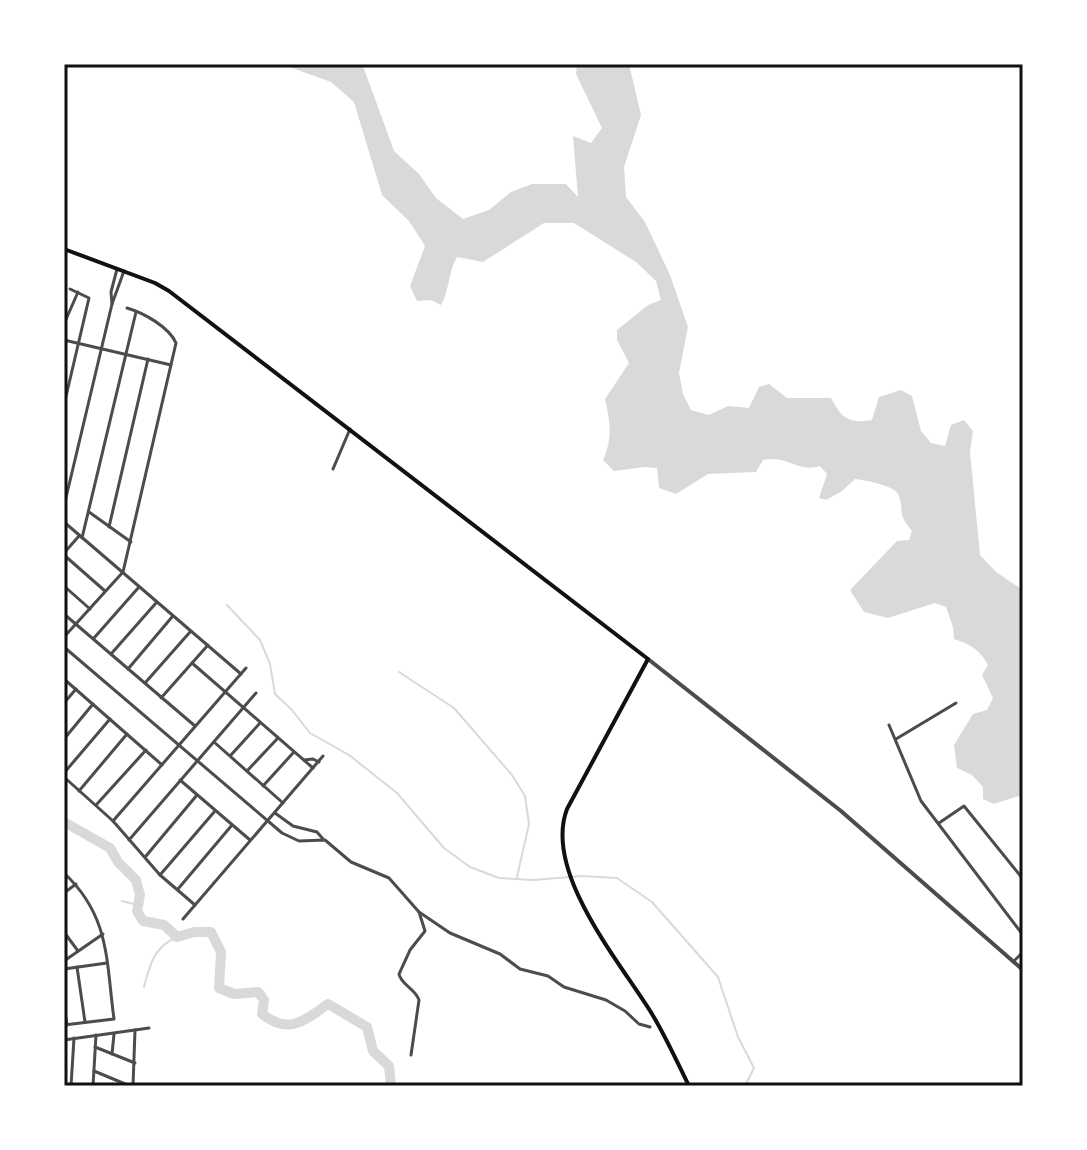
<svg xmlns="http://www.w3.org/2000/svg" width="1087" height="1150" font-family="'PT Sans Narrow',sans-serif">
  <rect width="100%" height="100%" fill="#fff"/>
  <path fill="#d9d9d9" d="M281 64H360L363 66 394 151 419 174 436 198 463 219 489 210 511 192 532 184H566L578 197 573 136 591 143 602 128 576 74 577 64H629L641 115 624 167 626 197 645 222 670 275 688 327 679 373 683 394 691 410 709 415 728 406 749 408 759 387 769 384 787 398H831C842 418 848 424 872 420L879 397 901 390 912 396 921 431 931 443 945 446 951 425 964 420 973 431 970 452 980 555 996 572 1023 590V800L1019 796 994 804 983 799V787L972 775 957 768 954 745 973 714 987 710 993 698 982 675 988 665C980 650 970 644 954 639L953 627 946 607 935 603 888 618 864 612 850 590 897 541 909 540 912 531C895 510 906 513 898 494 895 486 865 480 855 479L842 491 826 500 819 498 827 474 820 466C796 473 789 455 763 460L756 472 708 474 676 494 659 488 657 468 645 467 614 471 603 460C613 438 610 421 605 399L629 363 617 340V330L648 305 661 300 656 281 636 262 574 223H544L483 262 457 257C448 272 450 289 441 305L431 300 417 301 410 286 425 246 409 221 382 195 354 102 331 82Z"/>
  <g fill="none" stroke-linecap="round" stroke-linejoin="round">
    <g stroke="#d9d9d9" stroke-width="2">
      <path d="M227 605 260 640 270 664 275 694 292 710 310 733 349 755 397 793 444 848 470 867 499 878 533 880 582 876 617 878 652 902 718 977 738 1037 754 1068 745 1086"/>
      <path d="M399 672 454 708 512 775 525 796 529 824 517 877"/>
      <path d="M122 901 138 905"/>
      <path d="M144 987C150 964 154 947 177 937"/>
    </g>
    <path stroke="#d9d9d9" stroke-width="10" d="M64 822 110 848 118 862 136 880 140 895 137 911 143 921 164 925 177 937 194 932H211L221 952 219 988 234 994 258 992 264 1000 262 1014C289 1035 304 1021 328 1004L367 1027 373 1051 389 1066 391 1086"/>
    <g stroke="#4c4c4c" stroke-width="3">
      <path d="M112 304 111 292 117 269"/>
      <path d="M64 324 78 292"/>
      <path d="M64 340 171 365"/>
      <path d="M64 405 89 298 70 289"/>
      <path d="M333 469 350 429"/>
      <path d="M64 506 112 304 124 271"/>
      <path d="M89 512 131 542"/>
      <path d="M64 522 241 674"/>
      <path d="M109 527 148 359"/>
      <path d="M82 538 136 312"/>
      <path d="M64 553 79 536"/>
      <path d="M64 555 105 591"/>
      <path d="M64 586 90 609"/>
      <path d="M64 614 195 726"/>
      <path d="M64 637 123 572 176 343C169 327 144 313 127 308"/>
      <path d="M94 638 139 587"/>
      <path d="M64 647 282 833 299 841 325 840 351 862 389 878 419 912 450 933 500 954 520 969 548 976 564 987 606 1000 625 1011 639 1024 650 1027"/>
      <path d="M111 654 156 603"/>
      <path d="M192 663 313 768"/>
      <path d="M128 669 172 617"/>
      <path d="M64 679 162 765"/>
      <path d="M145 683 190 632"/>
      <path d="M161 698 208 645"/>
      <path d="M64 703 76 689"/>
      <path d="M889 725 921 801 1023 935"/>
      <path d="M64 739 93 704"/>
      <path d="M896 739 956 703"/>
      <path d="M214 742 283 803"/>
      <path d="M231 755 260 723"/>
      <path d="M304 760 313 759 319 762"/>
      <path d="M247 771 277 739"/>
      <path d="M64 773 110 719"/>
      <path d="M64 777 113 821 160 875 195 905"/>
      <path d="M180 780 250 840"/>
      <path d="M263 786 293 753"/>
      <path d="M79 791 127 734"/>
      <path d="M97 804 146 750"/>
      <path d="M275 813 293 826 317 832 323 839"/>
      <path d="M113 821 246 668"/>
      <path d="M939 823 964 806 1023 879"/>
      <path d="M129 840 256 693"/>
      <path d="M146 856 197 795"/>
      <path d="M64 873C110 916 106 960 114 1019L64 1025"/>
      <path d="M160 875 215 811"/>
      <path d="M178 889 232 825"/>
      <path d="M64 893 76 884"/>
      <path d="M183 919 323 756"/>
      <path d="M64 932 78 951"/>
      <path d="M64 961 103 934"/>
      <path d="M1013 962 1023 952"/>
      <path d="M77 967 85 1022"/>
      <path d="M64 969 107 963"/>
      <path d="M64 1006 67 1025"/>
      <path d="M64 1040 149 1028"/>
      <path d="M95 1047 135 1063"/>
      <path d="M112 1054 114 1034"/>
      <path d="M411 1055 419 1000C415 988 401 985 399 974L410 950 425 931 419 912"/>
      <path d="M94 1071 130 1086"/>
      <path d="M71 1086 74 1038"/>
      <path d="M93 1086 96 1035"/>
      <path d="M133 1086 135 1030"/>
    </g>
    <path stroke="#4c4c4c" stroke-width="4" d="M648 659 841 811 1023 970"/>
    <path stroke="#111" stroke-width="4" d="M64 249 155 283 169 291 648 659 567 809C543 872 620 962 652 1014 666 1037 677 1062 689 1086"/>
  </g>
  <rect width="1087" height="1150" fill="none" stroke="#ffffff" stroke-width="132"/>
  <rect x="66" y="66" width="955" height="1018" fill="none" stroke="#111" stroke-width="3"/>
</svg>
